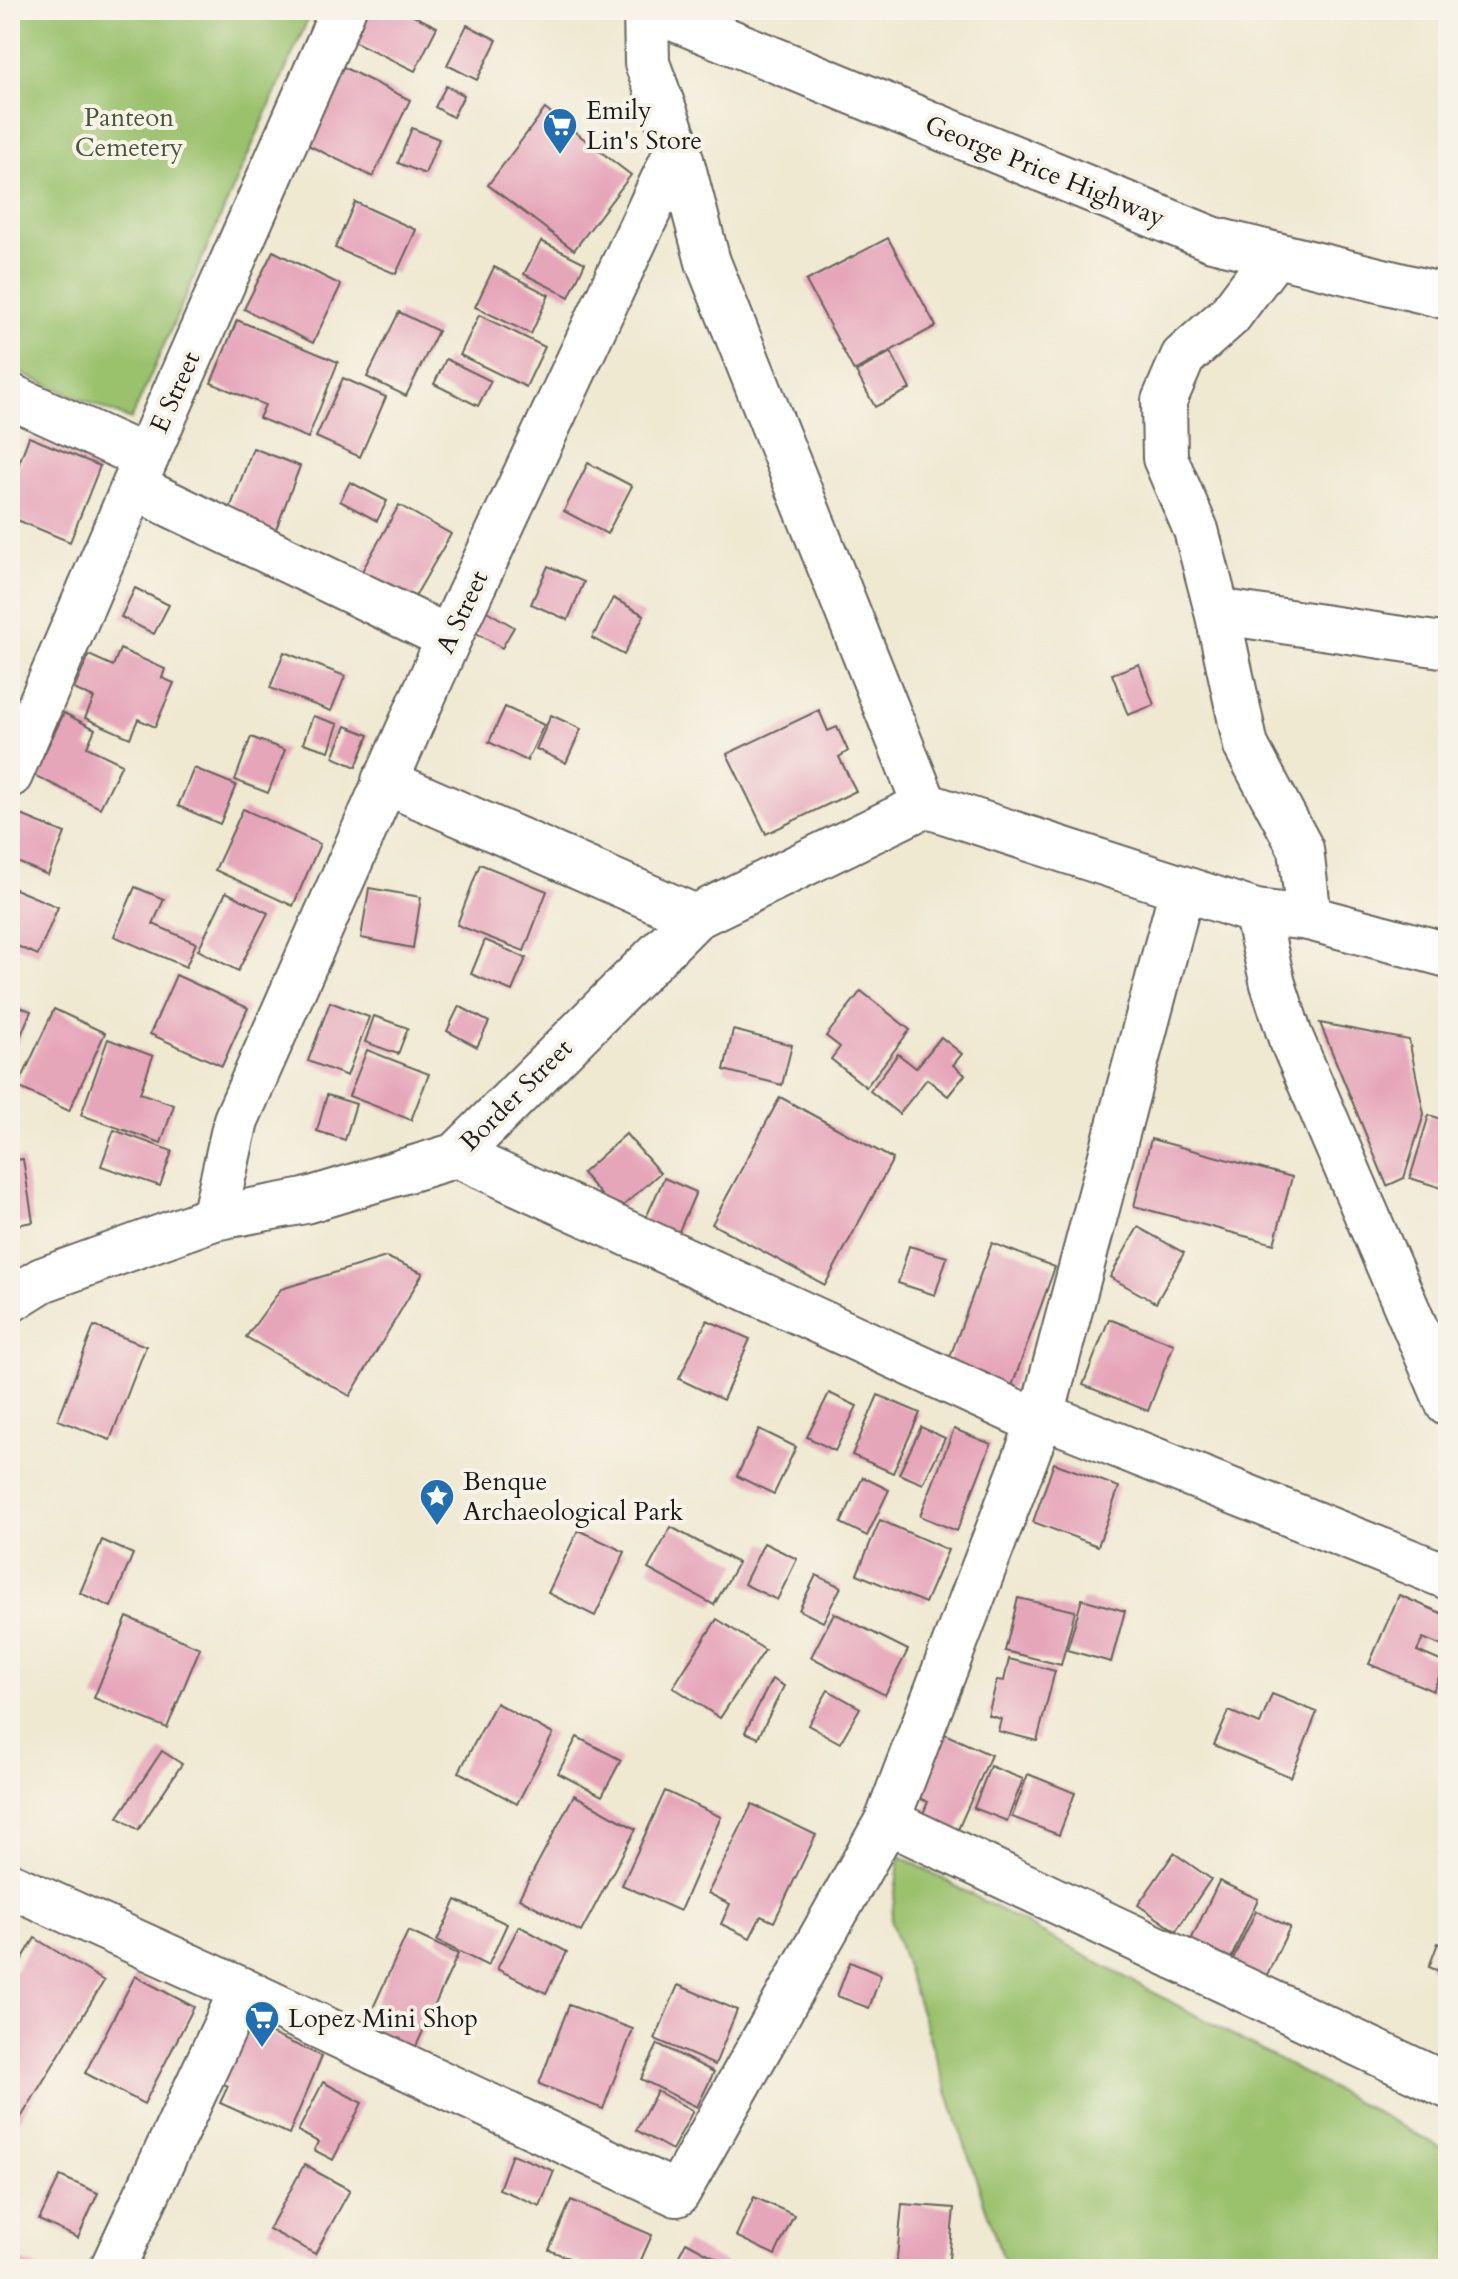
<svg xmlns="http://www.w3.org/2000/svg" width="1458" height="2279" font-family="Cardo,serif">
  <rect width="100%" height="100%" fill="#f7f3e8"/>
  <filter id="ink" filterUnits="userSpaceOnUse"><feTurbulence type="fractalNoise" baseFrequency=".0125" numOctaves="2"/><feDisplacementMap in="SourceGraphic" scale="16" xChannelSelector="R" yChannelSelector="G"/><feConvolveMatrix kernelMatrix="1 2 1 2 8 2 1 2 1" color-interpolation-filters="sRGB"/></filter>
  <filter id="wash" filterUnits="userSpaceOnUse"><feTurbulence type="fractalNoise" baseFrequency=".006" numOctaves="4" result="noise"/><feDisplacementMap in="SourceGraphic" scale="32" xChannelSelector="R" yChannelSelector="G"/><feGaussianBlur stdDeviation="1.8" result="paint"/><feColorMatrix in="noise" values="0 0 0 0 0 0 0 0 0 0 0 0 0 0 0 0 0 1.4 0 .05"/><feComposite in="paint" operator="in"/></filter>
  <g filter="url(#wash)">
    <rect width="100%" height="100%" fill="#efe9d2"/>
    <g fill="#9ac16c" stroke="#5b6e44" stroke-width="2">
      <path d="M10 10H312L131 420 10 369Z"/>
      <path d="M900 1856 1448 2151V2269H1006L891 1922Z"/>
    </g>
    <g id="blocks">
      <g fill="#e6a6ba">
        <path d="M368 10H402L437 27 415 71 353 41Z"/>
        <path d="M467 25 497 40 477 80 447 65Z"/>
        <path d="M343 67 410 100 373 177 306 144Z"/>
        <path d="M446 86 464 95 453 117 435 107Z"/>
        <path d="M545 109 631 175 574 250 488 185Z"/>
        <path d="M412 128 439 139 425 174 398 163Z"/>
        <path d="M355 202 416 230 396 274 335 248Z"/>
        <path d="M888 238 936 326 854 371 806 281Z"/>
        <path d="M541 241 585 263 569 297 524 274Z"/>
        <path d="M273 251 341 285 313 343 244 309Z"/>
        <path d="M494 267 549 295 531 334 475 307Z"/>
        <path d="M399 312 438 331 406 396 367 377Z"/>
        <path d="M479 315 545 347 526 387 460 355Z"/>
        <path d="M237 320 338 362 308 438 259 418 265 405 211 383Z"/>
        <path d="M891 352 910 389 875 407 856 372Z"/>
        <path d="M446 359 491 381 478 406 434 384Z"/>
        <path d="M343 378 386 397 360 457 316 437Z"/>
        <path d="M29 437 100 466 70 542 10 517V487Z"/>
        <path d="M253 448 300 466 275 532 228 514Z"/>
        <path d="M588 463 632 486 607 534 564 511Z"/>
        <path d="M350 482 387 501 377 521 340 501Z"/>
        <path d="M399 505 451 534 413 600 362 571Z"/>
        <path d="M548 566 584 582 568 620 531 604Z"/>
        <path d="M135 588 169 605 154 634 121 617Z"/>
        <path d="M613 598 644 615 624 655 592 638Z"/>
        <path d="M485 610 514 627 502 648 473 631Z"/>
        <path d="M120 649 165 669 162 678 174 683 155 727 138 719 130 738 85 718 94 698 74 689 89 655 113 666Z"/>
        <path d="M284 652 345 676 331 711 270 688Z"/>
        <path d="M1139 664 1154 705 1128 715 1112 674Z"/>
        <path d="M505 707 544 725 527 761 489 742Z"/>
        <path d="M819 710 828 731 837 727 848 751 839 757 856 791 766 834 727 754Z"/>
        <path d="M64 713 95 729 87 747 122 764 100 808 34 775Z"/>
        <path d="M551 715 581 729 566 763 536 749Z"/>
        <path d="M313 716 338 724 329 751 303 743Z"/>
        <path d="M346 726 369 735 356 767 333 757Z"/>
        <path d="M251 737 285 750 268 793 235 780Z"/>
        <path d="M194 768 236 785 220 824 178 806Z"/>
        <path d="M243 809 320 844 293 906 215 870Z"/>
        <path d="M14 812 65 833 48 875 10 859V822Z"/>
        <path d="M480 864 547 891 524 951 457 925Z"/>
        <path d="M10 887 58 907 38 955 10 943Z"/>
        <path d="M135 887 164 899 153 924 196 943 186 967 114 936Z"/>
        <path d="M369 888 421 897 413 948 361 938Z"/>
        <path d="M226 892 268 913 238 971 198 950Z"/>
        <path d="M485 940 526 958 512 991 471 974Z"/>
        <path d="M176 975 248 1008 222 1066 150 1034Z"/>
        <path d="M861 991 910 1030 866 1087 831 1059 840 1047 826 1036Z"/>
        <path d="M330 1002 369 1017 347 1076 308 1061Z"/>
        <path d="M10 1003 31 1011 10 1062Z"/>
        <path d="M459 1006 489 1022 477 1047 447 1031Z"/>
        <path d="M54 1009 105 1033 69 1111 18 1087Z"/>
        <path d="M374 1016 408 1028 398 1054 365 1042Z"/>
        <path d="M1320 1023 1409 1040 1424 1114 1404 1178 1387 1186Z"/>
        <path d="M733 1030 792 1045 782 1085 724 1070Z"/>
        <path d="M941 1037 962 1054 953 1065 965 1075 948 1096 927 1079 899 1114 870 1091 898 1054 916 1068Z"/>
        <path d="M108 1039 153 1056 140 1093 174 1105 161 1143 81 1115Z"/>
        <path d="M367 1050 429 1074 411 1120 349 1096Z"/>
        <path d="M327 1095 356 1104 345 1140 317 1131Z"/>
        <path d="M780 1097 893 1159 825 1285 712 1224Z"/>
        <path d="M1429 1115 1448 1121V1190L1410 1178Z"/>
        <path d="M114 1130 172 1151 160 1186 101 1166Z"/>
        <path d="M626 1134 660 1173 616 1212 582 1173Z"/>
        <path d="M1151 1139 1292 1177 1274 1244 1134 1206Z"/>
        <path d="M23 1159 33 1222 10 1226V1161Z"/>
        <path d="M664 1178 696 1192 677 1236 644 1222Z"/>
        <path d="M1138 1227 1184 1253 1156 1303 1110 1277Z"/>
        <path d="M992 1243 1055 1267 1011 1389 947 1365Z"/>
        <path d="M909 1246 947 1257 935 1295 898 1283Z"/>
        <path d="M386 1257 423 1273 350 1396 246 1337 281 1289Z"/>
        <path d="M1109 1319 1174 1344 1148 1411 1083 1385Z"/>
        <path d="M707 1320 750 1339 723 1400 679 1379Z"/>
        <path d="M94 1326 146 1346 110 1440 58 1420Z"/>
        <path d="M829 1393 857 1406 835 1451 807 1437Z"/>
        <path d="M878 1395 920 1413 893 1473 852 1455Z"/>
        <path d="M921 1427 945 1438 923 1484 899 1474Z"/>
        <path d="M759 1429 796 1447 774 1494 737 1476Z"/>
        <path d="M954 1429 991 1444 957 1531 920 1516Z"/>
        <path d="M1054 1463 1119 1487 1098 1546 1033 1522Z"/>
        <path d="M863 1477 889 1490 867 1536 841 1523Z"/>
        <path d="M880 1520 948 1550 925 1603 857 1574Z"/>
        <path d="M671 1527 738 1563 714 1605 648 1569Z"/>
        <path d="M578 1530 625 1552 595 1616 548 1593Z"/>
        <path d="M102 1540 133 1554 111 1607 80 1593Z"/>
        <path d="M764 1543 797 1559 777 1600 744 1584Z"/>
        <path d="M816 1575 841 1587 823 1622 799 1610Z"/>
        <path d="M1399 1595 1448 1616 1447 1648 1423 1638 1417 1651 1445 1663 1433 1691 1369 1664Z"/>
        <path d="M1018 1598 1075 1611 1061 1665 1005 1651Z"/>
        <path d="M1082 1599 1125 1611 1111 1662 1067 1650Z"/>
        <path d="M834 1613 908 1650 885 1695 811 1657Z"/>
        <path d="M127 1617 200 1648 167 1728 94 1698Z"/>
        <path d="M717 1619 765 1650 720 1718 673 1687Z"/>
        <path d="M1009 1659 1055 1671 1037 1741 998 1731 1001 1719 988 1715 997 1680 1004 1681Z"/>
        <path d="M772 1679 784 1686 758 1738 745 1732Z"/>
        <path d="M828 1690 860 1708 840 1743 808 1725Z"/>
        <path d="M1272 1694 1317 1712 1291 1777 1214 1745 1229 1711 1260 1724Z"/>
        <path d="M496 1703 553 1734 517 1804 459 1772Z"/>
        <path d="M938 1731 991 1755 956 1834 921 1818 928 1802 910 1794Z"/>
        <path d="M577 1737 621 1760 602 1796 558 1773Z"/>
        <path d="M162 1751 182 1764 138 1830 118 1817Z"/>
        <path d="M990 1766 1023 1779 1007 1821 974 1808Z"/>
        <path d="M1028 1774 1075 1793 1059 1835 1012 1817Z"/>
        <path d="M665 1791 721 1817 680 1911 622 1885Z"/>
        <path d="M574 1795 636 1829 581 1932 519 1898Z"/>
        <path d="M752 1804 816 1835 774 1922 761 1916 750 1938 721 1924 730 1904 708 1893Z"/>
        <path d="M1174 1853 1211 1879 1176 1931 1138 1905Z"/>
        <path d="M1219 1881 1258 1899 1231 1958 1191 1940Z"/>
        <path d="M456 1900 507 1924 488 1966 437 1941Z"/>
        <path d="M1256 1911 1290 1927 1263 1983 1229 1967Z"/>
        <path d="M519 1926 567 1952 546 1993 497 1969Z"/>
        <path d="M408 1931 458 1954 413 2053 363 2030Z"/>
        <path d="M35 1938 104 1981 14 2129 10 2127V2068L15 2061 10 2058V1979Z"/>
        <path d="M1438 1943 1448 1947V1975L1429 1967Z"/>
        <path d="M850 1962 881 1975 869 2008 837 1996Z"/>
        <path d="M135 1976 194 2007 144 2104 85 2073Z"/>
        <path d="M678 1985 737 2010 715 2065 655 2039Z"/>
        <path d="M569 2005 633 2029 603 2109 539 2084Z"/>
        <path d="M242 2021 322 2056 289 2134 220 2103 228 2086 217 2081Z"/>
        <path d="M658 2044 714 2072 697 2107 641 2079Z"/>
        <path d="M323 2082 362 2103 333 2160 314 2150 318 2142 298 2131Z"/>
        <path d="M657 2091 693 2111 672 2150 636 2130Z"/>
        <path d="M512 2154 554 2171 540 2206 499 2189Z"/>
        <path d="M304 2165 350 2190 315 2254 269 2229Z"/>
        <path d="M60 2176 98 2193 78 2238 39 2220Z"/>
        <path d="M754 2197 794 2215 775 2255 736 2236Z"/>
        <path d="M571 2200 652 2235 641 2260 653 2265 652 2269H579L581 2263 549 2250Z"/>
        <path d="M902 2204 954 2208 948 2269H896Z"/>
        <path d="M686 2242 727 2264 724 2269H672Z"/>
        <path d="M10 2255 40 2269H10Z"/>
      </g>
    </g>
  </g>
  <g filter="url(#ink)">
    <use href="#blocks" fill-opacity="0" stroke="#66645c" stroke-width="2"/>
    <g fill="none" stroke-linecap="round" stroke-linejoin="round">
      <g stroke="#66645c" stroke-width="48">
        <g id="minor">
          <path d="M678 148 708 262 925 805 1256 912 1309 918 1448 955"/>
          <path d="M1274 256 1229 316 1183 357 1164 401 1165 458 1196 530 1217 611 1246 746 1301 849 1309 918"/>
          <path d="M10 396 146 458"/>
          <path d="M134 487 449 638"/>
          <path d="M1217 611 1448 646"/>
          <path d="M10 775 146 458 343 10"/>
          <path d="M384 781 695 917"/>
          <path d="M1256 912 1273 984 1290 1036 1448 1404"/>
          <path d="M457 1155 1040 1423"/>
          <path d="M214 1218 236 1120 449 638 678 148 647 63 646 10"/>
          <path d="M10 1300 42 1280 214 1218 305 1201 457 1155 695 917 925 805"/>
          <path d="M1042 1415 1448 1577"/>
          <path d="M887 1821 1448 2086"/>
          <path d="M10 1885 242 1990 677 2194 887 1821 1042 1415 1182 889"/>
          <path d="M112 2269 242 1990"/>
        </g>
      </g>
      <g stroke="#66645c" stroke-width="48">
        <path id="highway" d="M653 10 1212 239 1448 297"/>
      </g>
      <use href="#minor" stroke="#fff" stroke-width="44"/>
      <use href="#highway" stroke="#fff" stroke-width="44"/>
    </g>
  </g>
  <defs>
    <g id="supermarket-pin" transform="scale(1.8)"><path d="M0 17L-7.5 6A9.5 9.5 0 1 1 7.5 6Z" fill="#1f6fb2" stroke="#f7f3e8"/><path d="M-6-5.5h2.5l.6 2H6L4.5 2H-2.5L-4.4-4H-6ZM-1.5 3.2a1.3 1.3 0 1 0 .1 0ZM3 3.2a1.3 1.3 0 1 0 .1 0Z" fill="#fff"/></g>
    <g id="sight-pin" transform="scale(1.8)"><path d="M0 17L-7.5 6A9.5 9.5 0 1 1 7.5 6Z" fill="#1f6fb2" stroke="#f7f3e8"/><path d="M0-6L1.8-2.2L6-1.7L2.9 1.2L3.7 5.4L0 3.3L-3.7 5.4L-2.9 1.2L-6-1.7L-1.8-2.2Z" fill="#fff"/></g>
  </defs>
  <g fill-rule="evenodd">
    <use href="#supermarket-pin" x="560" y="125"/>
    <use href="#sight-pin" x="437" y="1496"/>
    <use href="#supermarket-pin" x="262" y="2018"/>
  </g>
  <g text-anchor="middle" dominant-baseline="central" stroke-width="8" stroke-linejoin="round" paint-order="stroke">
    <g font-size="26" fill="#1c1c1c" stroke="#f7f3e8" text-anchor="start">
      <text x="586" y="110">Emily<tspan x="586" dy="30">Lin's Store</tspan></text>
      <text x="463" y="1481">Benque<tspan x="463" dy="30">Archaeological Park</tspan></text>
      <text x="288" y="2018">Lopez Mini Shop</text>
    </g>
    <g font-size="26" fill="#485638" stroke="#f7f3e8">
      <text x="129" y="117">Panteon<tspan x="129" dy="30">Cemetery</tspan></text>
    </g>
    <g font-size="26" fill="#1c1c1c" stroke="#f7f3e8">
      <text transform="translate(1045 171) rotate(22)">George Price Highway</text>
      <text transform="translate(175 392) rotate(-66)">E Street</text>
      <text transform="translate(462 612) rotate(-65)">A Street</text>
      <text transform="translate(516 1095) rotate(-45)">Border Street</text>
    </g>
  </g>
  <rect width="1458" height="2279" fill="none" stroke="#f7f3e8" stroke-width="40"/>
</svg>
